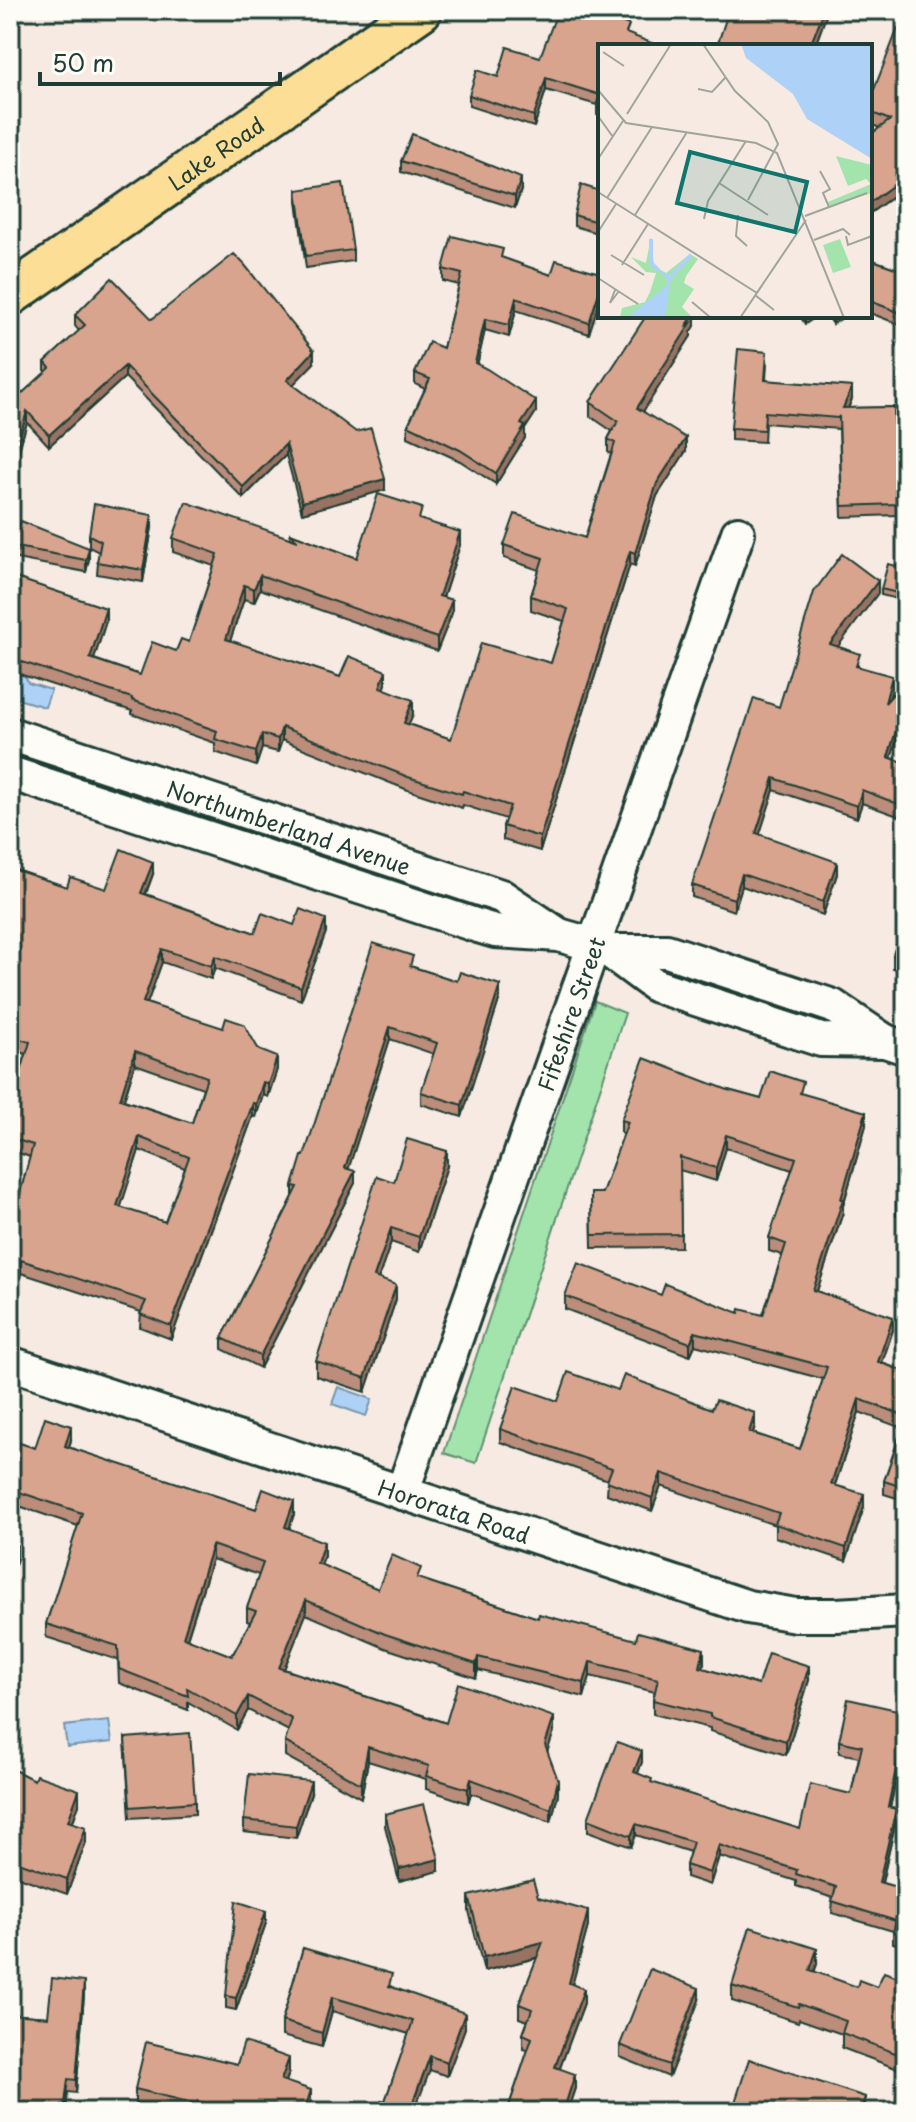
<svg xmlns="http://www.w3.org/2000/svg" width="916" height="2122" font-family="'Playpen Sans',sans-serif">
  <rect width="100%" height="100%" fill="#f6eae2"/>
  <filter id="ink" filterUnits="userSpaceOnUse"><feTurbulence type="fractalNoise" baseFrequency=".0125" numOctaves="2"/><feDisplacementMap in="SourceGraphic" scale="16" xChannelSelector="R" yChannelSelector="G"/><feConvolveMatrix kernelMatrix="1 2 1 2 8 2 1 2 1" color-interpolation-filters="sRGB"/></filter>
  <g filter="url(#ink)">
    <g fill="#a3e4ad" stroke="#619070" stroke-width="2">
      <path d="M103 779 257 827 253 838 97 789 99 782Z"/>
      <path d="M648 958 842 1020 841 1034 647 972Z"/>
      <path d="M595 1001 625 1013 476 1463 444 1453Z"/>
    </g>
    <g fill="#aed2f7" stroke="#7596a9" stroke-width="2">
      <path d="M19 673 25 675 28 683 51 690 45 707 11 697Z"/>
      <path d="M338 1387 372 1399 366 1416 332 1404Z"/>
      <path d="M109 1721 112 1742 67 1747 64 1726Z"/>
    </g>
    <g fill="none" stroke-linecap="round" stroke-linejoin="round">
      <g stroke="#1f3d34" stroke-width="38">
        <g id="minor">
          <path id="s1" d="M10 734 501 896 559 935"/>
          <path d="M10 773 478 926 495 931 559 935 594 945 609 951 656 986 821 1040 885 1041 906 1048"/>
          <path d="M609 951H667L833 1006 885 1041"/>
          <path id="s2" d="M10 1363 748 1607 796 1615H836L906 1611"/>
          <path id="s3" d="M402 1493 738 533"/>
        </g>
      </g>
      <g stroke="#1f3d34" stroke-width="46">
        <g id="major">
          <path id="s4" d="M10 295 421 10"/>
        </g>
      </g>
      <use href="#minor" stroke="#fdfcf7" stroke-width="32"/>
      <use href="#major" stroke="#fdde96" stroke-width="40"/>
    </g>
    <g fill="#bb8d7a" stroke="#1f3d34" stroke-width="2" fill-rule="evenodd">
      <path d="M710 10H828L815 46Z"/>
      <path d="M906 31V160L902 171 906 173V187L870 213V135L880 128 870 124V100Z"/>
      <path d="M600 46V116L597 115V105L546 90 534 127 469 106V95L498 77 540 57Z"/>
      <path d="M401 161 521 190 515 208 401 172Z"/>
      <path d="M297 190 353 250V261L306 268 297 201Z"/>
      <path d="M600 191V234L574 226V215Z"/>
      <path d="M870 250V259L906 272V327L870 313Z"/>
      <path d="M503 258 551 275 600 273 589 334 516 310 509 337 485 330 477 364 536 412 525 429V438L496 484 460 461 408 437V425L425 389 415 384V373L443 348 459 285 443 281V269Z"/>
      <path d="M75 315 152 319 314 363 293 384 385 490 302 513 286 455 243 498 125 377 49 446 27 422 10 482V400L16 402V399L45 373V362L79 331 75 326Z"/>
      <path d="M695 316V326L691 332V336L643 411 686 451 657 496 635 566 630 564 540 851 503 840V826L506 819 463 805 462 808 408 790 282 740 278 752 262 748 256 766 215 752V743L132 714V711L10 671V576L106 621 94 659 140 675 189 642 214 566 173 552V538H290V533L357 558 422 520 460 545 443 598 452 613 437 651 260 589 254 602 244 599 230 641 340 677 386 684 384 689 413 714 408 724 451 739 551 663 564 621 531 610V596L539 570 504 558V545L585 538 611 454 608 452V439L612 431 590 416V402Z"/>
      <path d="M800 316H817L805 324Z"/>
      <path d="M827 316H845L833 324Z"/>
      <path d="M767 363 766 380 852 399 848 408 894 407 897 515 842 517 839 428 838 429 765 423 764 442 731 440V428Z"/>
      <path d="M152 527 143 582 97 574 99 552 89 547V535Z"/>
      <path d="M11 546 89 559 86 572 11 558Z"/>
      <path d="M906 568V601L881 595V589Z"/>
      <path d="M878 593 837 647 860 667 892 689 890 698 906 709 891 758 906 763V819L862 803 857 818 774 790 759 835 837 874 823 915 742 886 734 911 692 897V885L779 707Z"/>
      <path d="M10 868 67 887 106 889 153 874 146 894 255 933 294 925 326 932 301 1000 215 968 211 979 162 962 147 1003 259 1050 277 1069 268 1097 263 1095 256 1117 253 1116 171 1339 140 1327 141 1312 21 1273 16 1287 10 1285V1194L19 1197 30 1157 10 1150V1107L26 1054 10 1049V1001L12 995 10 994ZM135 1064 203 1088 192 1123 124 1100ZM139 1150 185 1168 165 1222 120 1208Z"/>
      <path d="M906 916V972L893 968V955Z"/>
      <path d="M413 967 457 981 500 997 462 1117 421 1104V1092L434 1054 390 1039 348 1169 355 1183 260 1368 222 1349V1338L293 1197V1186L304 1156Z"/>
      <path d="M728 1090 761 1099 803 1094 866 1125 843 1206V1212L817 1291 893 1330 882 1363 906 1372V1501L884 1494V1481L902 1428 859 1412 835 1485 864 1507 846 1561 775 1537V1525L661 1486 652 1511 607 1494 608 1480 500 1442V1429L558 1401 618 1390 755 1426 753 1433 800 1449 823 1379 695 1345 690 1356 565 1309V1296L661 1295 739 1313 763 1315 782 1255 769 1251V1238L792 1170 726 1148 716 1181 680 1170 681 1247 592 1248 591 1193H602L624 1134 621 1133V1120Z"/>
      <path d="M447 1166 419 1252 391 1242 378 1278 396 1299 365 1392 316 1376V1361L394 1182Z"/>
      <path d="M906 1173V1219L896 1216V1201Z"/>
      <path d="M10 1440 35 1448 71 1440 69 1448 256 1509 294 1514 289 1529 324 1556 321 1565 378 1589 421 1579 538 1618 704 1663 703 1668 758 1685 809 1680 786 1755 710 1731V1728L653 1714V1700L655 1692 590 1676 584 1697 478 1670 476 1678 385 1648 306 1614 284 1669 446 1723 554 1731 547 1751 558 1794 551 1822 471 1793 468 1803 426 1789V1779L368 1761 361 1798 285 1756V1742L289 1731 248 1710 237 1730 188 1702V1710L119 1683 118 1660 46 1637V1624L78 1526 10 1503ZM212 1559 259 1575 247 1608V1621L250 1622 232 1656 187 1639Z"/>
      <path d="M906 1711V1761L900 1762 890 1807 896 1820 882 1883 906 1890V1947L893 1943V1931L832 1913 833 1898 796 1886V1881L719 1856 710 1885 686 1877V1865L690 1852 636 1835 631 1847 588 1831V1819L642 1762 638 1773 652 1783 800 1829 851 1794 859 1757 839 1753V1741Z"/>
      <path d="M125 1738 195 1802V1814L130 1818Z"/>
      <path d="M10 1768 79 1804 73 1822 86 1842 67 1894 10 1874V1849L13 1842H10Z"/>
      <path d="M311 1793 296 1838 244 1832V1820Z"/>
      <path d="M385 1814 439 1871 399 1881 385 1826Z"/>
      <path d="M469 1896 538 1897 588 1926 572 1984 584 2003 560 2068 575 2088 567 2112H507L528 2050 523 2049V2034L528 2021 519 2018V2004L537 1958 484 1971 469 1911Z"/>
      <path d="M266 1923 236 2010 226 2008V1996Z"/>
      <path d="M303 1948 392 1987 465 2028 447 2076 430 2070 385 2101 409 2034 332 2011 322 2047 282 2036V2021Z"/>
      <path d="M817 1964 814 1972 857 1987H877L906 1980V2072L842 2048V2034L799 2019 798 2022 732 2001V1986Z"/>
      <path d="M84 1995 76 2093 68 2092 66 2112H10V2014L48 2017Z"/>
      <path d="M699 2000 669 2077 620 2057V2045Z"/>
      <path d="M237 2064 289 2073 286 2082 311 2105 309 2112H169L135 2104V2089Z"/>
    </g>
    <g fill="#987363" stroke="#1f3d34" stroke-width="2">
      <path d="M824 10H828L815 46H810Z"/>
      <path d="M546 78V90L534 127V116Z"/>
      <path d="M906 149V160L898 181V170Z"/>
      <path d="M906 176V187L870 213V202Z"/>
      <path d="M521 178V190L515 208V196Z"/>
      <path d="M600 289V300L589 334V323Z"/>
      <path d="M516 298V310L509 337V325Z"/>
      <path d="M693 316H695V326L691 332V336L637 421V408Z"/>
      <path d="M805 316H817L805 324Z"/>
      <path d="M833 316H845L833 324Z"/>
      <path d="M485 319V330L475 375V363Z"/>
      <path d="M314 351V363L287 391V380Z"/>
      <path d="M125 366V377L49 446V435Z"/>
      <path d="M852 387V399L843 420V408Z"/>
      <path d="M536 401V412L525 429V438L496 484V473L521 424Z"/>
      <path d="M27 411V422L10 482V470Z"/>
      <path d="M686 438V451L657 496 635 566V553L657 483Z"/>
      <path d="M286 444V455L243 498V487Z"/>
      <path d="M385 479V490L302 513V502Z"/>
      <path d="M152 515V527L143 582V570Z"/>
      <path d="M460 532V545L439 610V596Z"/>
      <path d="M89 548V559L86 572V560Z"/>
      <path d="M630 551V564L540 851V837Z"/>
      <path d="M260 575V589L254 602V589Z"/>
      <path d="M878 581V593L830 657V644Z"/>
      <path d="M244 585V599L226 653V639Z"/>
      <path d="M452 600V613L437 651V638Z"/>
      <path d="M106 608V621L90 672V658Z"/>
      <path d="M386 671V684L380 701V687Z"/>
      <path d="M892 676V689L885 715V703Z"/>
      <path d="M906 697V709L888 769V757Z"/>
      <path d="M413 700V714L404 736V723Z"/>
      <path d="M282 727V740L278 752V739Z"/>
      <path d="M262 734V748L256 766V752Z"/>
      <path d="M774 778V790L756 846V833Z"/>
      <path d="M862 790V803L857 818V806Z"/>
      <path d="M153 862V874L141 905V893Z"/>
      <path d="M837 862V874L823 915V902Z"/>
      <path d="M742 874V886L734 911V899Z"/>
      <path d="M326 919V932L301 1000V987Z"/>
      <path d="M162 949V962L143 1015V1002Z"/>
      <path d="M215 956V968L211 979V966Z"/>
      <path d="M500 985V997L462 1117V1105Z"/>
      <path d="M390 1027V1039L345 1180V1168Z"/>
      <path d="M135 1051V1064L120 1111V1099Z"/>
      <path d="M277 1057V1069L268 1097V1084Z"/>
      <path d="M263 1082V1095L256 1117V1104Z"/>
      <path d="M253 1103V1116L171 1339V1326Z"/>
      <path d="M866 1112V1125L843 1206V1212L813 1303V1290Z"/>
      <path d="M726 1135V1148L716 1181V1168Z"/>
      <path d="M139 1137V1150L117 1219V1206Z"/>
      <path d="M447 1151V1166L419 1252V1237Z"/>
      <path d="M355 1171V1183L260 1368V1356Z"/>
      <path d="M391 1228V1242L374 1291V1277Z"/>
      <path d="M21 1260V1273L16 1287V1274Z"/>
      <path d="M396 1285V1299L365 1392V1378Z"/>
      <path d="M893 1317V1330L878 1375V1362Z"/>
      <path d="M695 1332V1345L690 1356V1343Z"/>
      <path d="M859 1399V1412L831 1497V1484Z"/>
      <path d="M755 1413V1426L749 1444V1432Z"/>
      <path d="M71 1426V1440L65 1460V1446Z"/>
      <path d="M661 1473V1486L652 1511V1498Z"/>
      <path d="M864 1494V1507L846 1561V1548Z"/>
      <path d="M294 1501V1514L285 1541V1527Z"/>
      <path d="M324 1542V1556L317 1577V1563Z"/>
      <path d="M17 1545V1559L10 1580V1566Z"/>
      <path d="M212 1545V1559L183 1651V1637Z"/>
      <path d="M306 1600V1614L279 1682V1668Z"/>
      <path d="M704 1649V1663L700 1681V1667Z"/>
      <path d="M478 1657V1670L476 1678V1664Z"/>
      <path d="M590 1662V1676L584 1697V1683Z"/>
      <path d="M809 1666V1680L786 1755V1741Z"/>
      <path d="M248 1696V1710L237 1730V1716Z"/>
      <path d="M554 1717V1731L545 1759V1745Z"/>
      <path d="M368 1747V1761L361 1798V1784Z"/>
      <path d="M900 1750V1762L888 1818V1807Z"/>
      <path d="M642 1751V1762L634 1783V1772Z"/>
      <path d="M471 1779V1793L468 1803V1789Z"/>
      <path d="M558 1780V1794L551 1822V1809Z"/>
      <path d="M311 1781V1793L296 1838V1826Z"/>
      <path d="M79 1790V1804L68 1835V1821Z"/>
      <path d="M896 1809V1820L879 1894V1882Z"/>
      <path d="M636 1824V1835L631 1847V1836Z"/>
      <path d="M86 1827V1842L67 1894V1879Z"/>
      <path d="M719 1845V1856L710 1885V1873Z"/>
      <path d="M439 1859V1871L399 1881V1869Z"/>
      <path d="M266 1911V1923L236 2010V1998Z"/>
      <path d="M588 1911V1926L569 1997V1983Z"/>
      <path d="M543 1942V1956L484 1971V1957Z"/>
      <path d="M817 1949V1964L810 1985V1970Z"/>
      <path d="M84 1982V1995L76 2093V2080Z"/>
      <path d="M699 1988V2000L669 2077V2065Z"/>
      <path d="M584 1989V2003L555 2081V2067Z"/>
      <path d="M332 1997V2011L322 2047V2033Z"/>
      <path d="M465 2013V2028L447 2076V2062Z"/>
      <path d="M430 2056V2070L414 2112H410Z"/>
      <path d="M289 2058V2073L281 2095V2080Z"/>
      <path d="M575 2074V2088L567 2112H563Z"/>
      <path d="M311 2090V2105L309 2112H304Z"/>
      <path d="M865 2097V2109L864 2112H860Z"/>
    </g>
    <g fill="#d9a48e" stroke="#1f3d34" stroke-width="2" fill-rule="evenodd">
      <path d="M558 10H590L629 25 626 33 659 46H600V60L599 59 596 65 600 68V104L597 103 600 95 546 78 534 116 469 95 477 70 498 77 507 47 540 57Z"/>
      <path d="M729 10H824L810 46H717Z"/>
      <path d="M898 28 906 31V149L898 170 906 173V176L870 202V135L890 120 870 112V100Z"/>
      <path d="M412 134 521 178 515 196 401 161Z"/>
      <path d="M343 183 353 250 306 256 297 190Z"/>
      <path d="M581 185 600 191V223L574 215Z"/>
      <path d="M452 236 503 249 501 257 551 275 556 260 600 273V289L589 323 516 298 509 325 485 319 475 363 487 369 536 401 521 424 525 426 496 473 460 450 408 425 430 379 415 373 429 342 443 348 462 274 443 269Z"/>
      <path d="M234 254 244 264 314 351 287 380 356 432 371 428 385 479 302 502 286 444 243 487 125 366 49 435 27 411 10 470V400L21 404 16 399 50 368 45 362 85 325 75 315 112 278 152 319Z"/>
      <path d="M870 259 906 272V315L870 301Z"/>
      <path d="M646 316H693L687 325 691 323 637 408 686 438 657 483 635 553 630 551 540 837 503 826 510 806 463 791 462 794 408 777 282 727 278 739 262 734 256 752 215 739 217 731 132 700V698L10 658V576L106 608 90 658 140 675 152 642 176 651 181 639 189 642 218 554 173 538 186 502 298 541 290 533 357 558 378 494 422 508 419 519 460 532 439 596 452 600 437 638 260 575 254 589 244 585 226 639 340 677 349 656 386 671 380 687 413 700 404 723 451 739 481 643 551 663 568 609 531 596 543 558 504 545 515 514 585 538 615 443 608 439 618 421 590 402Z"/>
      <path d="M738 349 767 352 765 380 852 387 843 408 894 407 897 504 842 506 839 416 838 418 765 412 764 430 731 428Z"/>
      <path d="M94 504 152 515 143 570 97 562 101 541 89 535Z"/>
      <path d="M21 521 89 548 86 560 11 546Z"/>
      <path d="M842 554 878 581 830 644 860 654 856 666 892 676 885 703 906 679V697L888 757 906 763V807L862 790 857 806 774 778 756 833 837 862 823 902 742 874 734 899 692 885 754 698 779 707 814 592Z"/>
      <path d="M888 564 906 568V595L881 589Z"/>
      <path d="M121 849 153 862 141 893 255 933 262 913 294 925 300 909 326 919 301 987 215 956 211 966 162 949 143 1002 223 1028 226 1018 244 1024 259 1050 277 1057 268 1084 263 1082 256 1104 253 1103 171 1326 140 1314 146 1301 21 1260 16 1274 10 1272V1194L19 1197 33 1145 10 1138V1107L30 1042 10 1036V1001L15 983 10 982V868L67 887 70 877 106 889ZM135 1051 207 1077 192 1123 120 1099ZM139 1137 189 1157 165 1222 117 1206Z"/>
      <path d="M906 916V960L893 955Z"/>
      <path d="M373 943 413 956 410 966 457 981 460 972 500 985 462 1105 421 1092 437 1043 390 1027 345 1168 355 1171 260 1356 222 1338 298 1187 293 1186 302 1156H304Z"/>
      <path d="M644 1058 728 1090 761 1099 770 1071 803 1082 800 1093 866 1112 841 1199H843L813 1290 893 1317 878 1362 906 1372V1416L859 1399 831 1484 864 1494 846 1548 775 1524 779 1513 661 1473 652 1498 607 1481 612 1468 500 1429 515 1386 558 1401 568 1372 618 1390 624 1375 712 1409 716 1400 755 1413 749 1432 800 1449 827 1367 695 1332 690 1343 565 1296 578 1263 661 1295 665 1284 739 1313 740 1309 763 1315 786 1244 769 1238 796 1158 726 1135 716 1168 680 1157 681 1234 592 1235 591 1193H602L628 1122 621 1120Z"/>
      <path d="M407 1139 447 1151 419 1237 391 1228 374 1277 396 1285 365 1378 316 1361 377 1176 394 1182Z"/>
      <path d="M906 1173V1204L896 1201Z"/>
      <path d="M45 1417 71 1426 65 1446 256 1509 263 1489 294 1501 285 1527 324 1542 317 1563 378 1589 392 1555 421 1568 417 1578 538 1618 539 1614 636 1640 638 1632 704 1649 700 1667 758 1685 768 1653 809 1666 786 1741 710 1717V1714L653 1700 658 1679 590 1662 584 1683 478 1657 476 1664 385 1634 306 1600 279 1668 446 1723 458 1683 554 1717 545 1745 558 1780 551 1809 471 1779 468 1789 426 1776 429 1766 368 1747 361 1784 285 1742 292 1719 248 1696 237 1716 187 1688 188 1696 119 1669 118 1646 46 1624 82 1513 10 1489V1440L35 1448ZM212 1545 263 1563 247 1608 256 1611 232 1656 183 1637Z"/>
      <path d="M906 1417V1488L884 1481Z"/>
      <path d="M10 1543 17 1545 10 1566Z"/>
      <path d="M848 1699 906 1712V1750H900L888 1807 896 1809 879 1882 906 1890V1936L893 1932 896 1921 832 1901 836 1887 796 1874 797 1870 719 1845 710 1873 686 1865 693 1842 636 1824 631 1836 588 1819 617 1742 642 1751 634 1772 652 1779 651 1782 800 1829 810 1784 851 1794 862 1746 839 1741Z"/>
      <path d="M190 1733 195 1802 130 1807 125 1738Z"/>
      <path d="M10 1768 34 1780 36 1775 79 1790 68 1821 86 1827 67 1879 10 1859V1849L18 1827H10Z"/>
      <path d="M249 1774 311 1781 296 1826 244 1820Z"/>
      <path d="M424 1804 439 1859 399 1869 385 1814Z"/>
      <path d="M533 1880 538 1897 588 1911 569 1983 584 1989 555 2067 575 2074 563 2112H507L532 2038 523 2034 532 2009 519 2004 543 1942 484 1957 469 1896Z"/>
      <path d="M236 1901 266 1911 236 1998 226 1996Z"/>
      <path d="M750 1927 817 1949 810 1970 857 1987 859 1980 877 1987 884 1972 906 1980V2057L842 2033 846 2021 799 2004 798 2007 732 1986Z"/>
      <path d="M303 1948 392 1974 389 1986 465 2013 447 2062 430 2056 410 2110 414 2112H377L382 2100 385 2101 413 2021 332 1997 322 2033 282 2021Z"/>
      <path d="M650 1969 699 1988 669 2065 620 2045Z"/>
      <path d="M52 1978 84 1982 76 2080 68 2079 64 2112H10L11 2062H10V2014L48 2017Z"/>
      <path d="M146 2042 237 2064 244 2042 289 2058 281 2080 311 2090 304 2112H230L198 2101 197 2104 135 2089Z"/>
      <path d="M749 2059 865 2097 860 2112H732Z"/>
    </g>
  </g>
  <g text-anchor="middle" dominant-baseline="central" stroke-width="6" stroke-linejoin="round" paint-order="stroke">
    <g font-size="22" fill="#1f3d34" stroke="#fdfcf7">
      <text stroke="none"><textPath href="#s4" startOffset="250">Lake Road</textPath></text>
      <text stroke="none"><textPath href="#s1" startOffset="294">Northumberland Avenue</textPath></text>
      <text stroke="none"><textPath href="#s3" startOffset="508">Fifeshire Street</textPath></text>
      <text stroke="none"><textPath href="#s2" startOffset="468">Hororata Road</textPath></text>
    </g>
  </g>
  <g transform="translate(598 44)">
    <rect width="274" height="274" fill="#f6eae2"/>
    <path d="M238 112 274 121V149L231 162 230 158 273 140 268 135 250 142ZM53 193 56 222 68 229 92 210 100 215 88 232 86 239 96 245 84 263 95 274H22L24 264 47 258 52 248 58 229 48 228 33 213 48 219ZM242 195 253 223 235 229 225 201Z" fill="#a3e4ad"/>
    <path d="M143 0H274V115L209 75 195 50 148 14ZM61 227 77 232 72 238 67 274H28L68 243 70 236Z" fill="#aed2f7"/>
    <path fill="none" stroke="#aed2f7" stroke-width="4" d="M53 195V219L61 227M75 230 93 211"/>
    <path fill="none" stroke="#a0a59c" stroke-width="2" d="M105 0 137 47 170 78 180 100 150 156M5 8 26 22M100 45 114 48 127 34M0 46 28 79 158 99 179 109 246 274M29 70 73 0M0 72 15 93M0 115 25 77M222 127 232 145 225 149 231 163M121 139 170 171M0 148 159 249M9 154 54 83M37 171 89 88M140 171 138 192 149 202M207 172 269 149M106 175 110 157 148 97M0 188 18 160M248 192 250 201 274 192M216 196 245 185 252 191M13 211 46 231M24 221 50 180M0 234 40 260M17 246 12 259 21 247M157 251 176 266 171 262M94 258 113 274M142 274 208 176"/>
    <path fill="#0f766e" fill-opacity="0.15" stroke="#0f766e" stroke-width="4" d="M92 108 209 138 197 188 79 159Z"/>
    <rect width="274" height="274" fill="none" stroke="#1f3d34" stroke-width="4"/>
  </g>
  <rect width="916" height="2122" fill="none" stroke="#fdfcf7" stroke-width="40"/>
  <rect x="20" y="20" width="876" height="2082" fill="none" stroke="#1f3d34" stroke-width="3" filter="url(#ink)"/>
  <path d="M40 72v12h240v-12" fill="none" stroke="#1f3d34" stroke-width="4"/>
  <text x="52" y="72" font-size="24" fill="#1f3d34" stroke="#fdfcf7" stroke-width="6" paint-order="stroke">50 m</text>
</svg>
